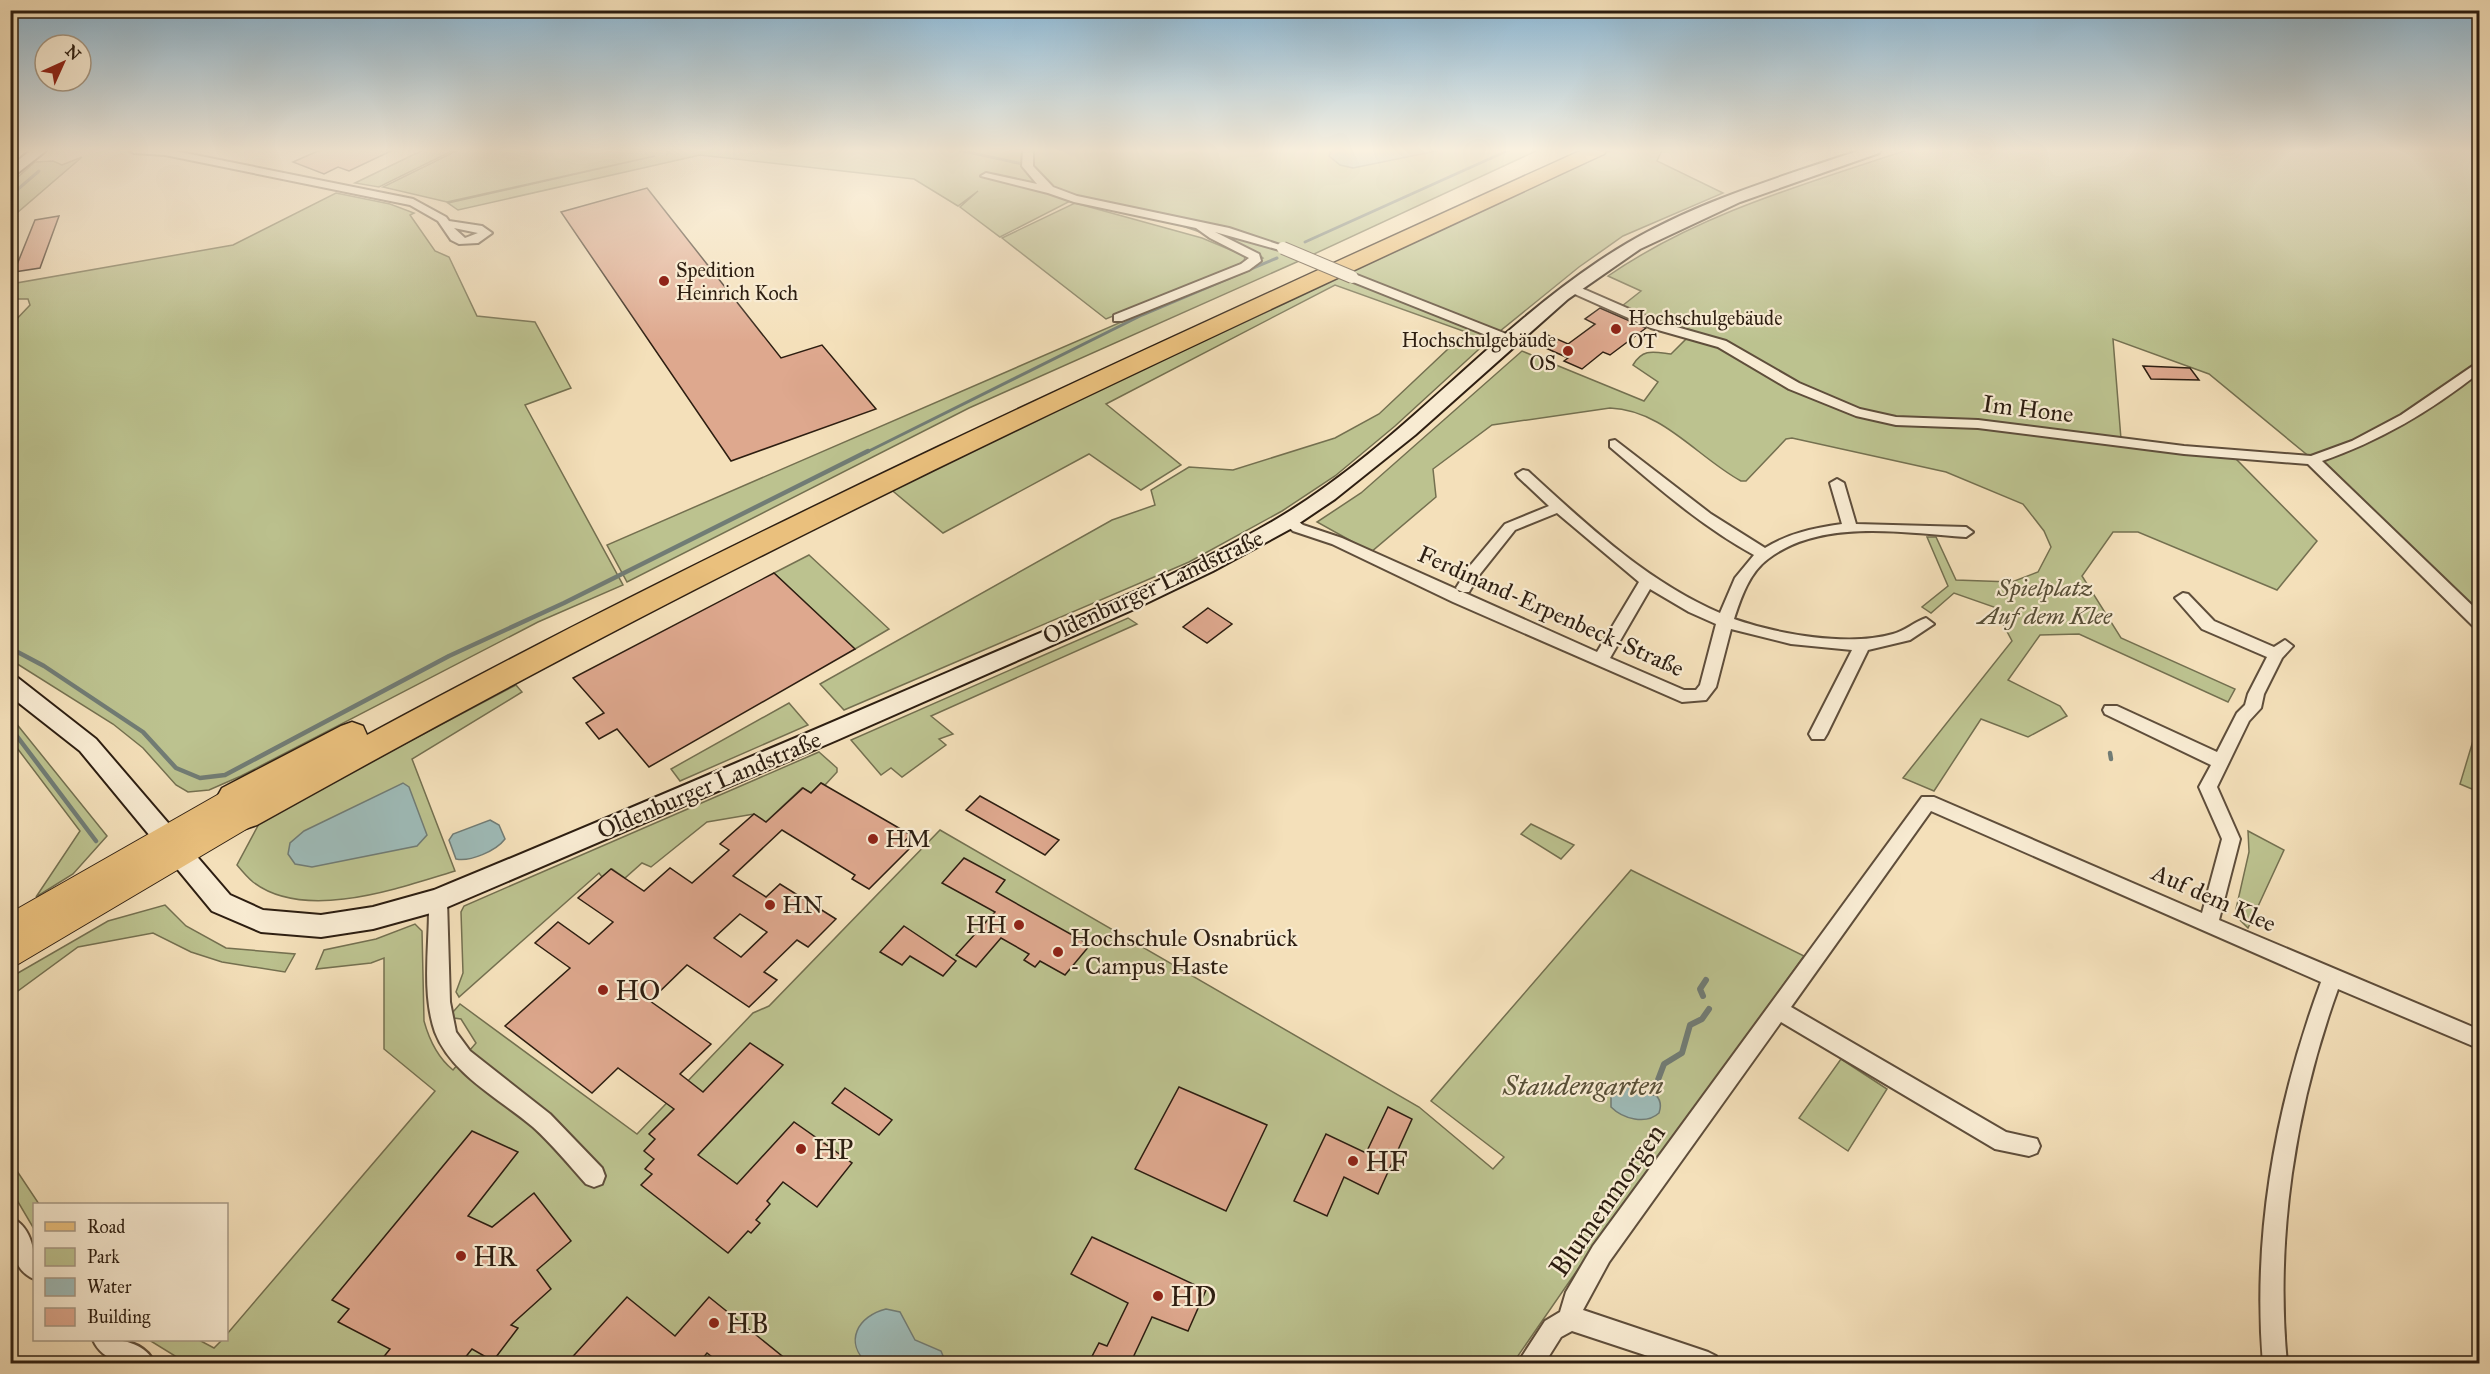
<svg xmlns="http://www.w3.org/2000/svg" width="2490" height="1374" font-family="'IM FELL Great Primer',serif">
  <rect width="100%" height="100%" fill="#f4e0ba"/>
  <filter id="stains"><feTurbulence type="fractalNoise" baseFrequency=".00333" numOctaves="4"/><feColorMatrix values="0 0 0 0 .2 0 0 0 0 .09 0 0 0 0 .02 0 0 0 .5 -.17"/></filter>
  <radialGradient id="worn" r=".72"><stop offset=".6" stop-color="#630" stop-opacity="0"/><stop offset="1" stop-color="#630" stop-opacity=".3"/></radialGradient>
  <g fill="#bcc28f" stroke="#747050" stroke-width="1.5">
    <path d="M423 150H454L379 187 355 183Z"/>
    <path d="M458 150H667V154L670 150H1538L1299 261 969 408 627 582 607 545 1126 320 1130 313 1245 267 1263 258 1255 251 1133 209 1074 199 1000 237 960 207 978 191 958 206 914 179 700 155 458 210 448 203 655 156 447 202 383 187Z"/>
    <path d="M1611 150H1662L1657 161 1723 193 1623 236 1579 267 1489 340 1395 426 1335 476 1282 511 1189 562 844 710 820 684 1112 520 1155 505 1151 490 1189 467 1233 470 1335 438 1379 414 1466 332 1335 285 1106 404 1181 465 1141 490 1089 454 943 533 888 487Z"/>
    <path d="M1907 150H2479V623L2311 458 2209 374 2113 339 2121 439 2235 458 2317 541 2277 590 2138 532H2113L2082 576 2121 638 2235 689 2228 702 2079 634 2040 635 2008 680 2060 706 2067 716 2028 737 1981 719 1934 791 1903 778 2012 641 1994 607 1954 593 1931 613 1922 607 1948 586 1927 537H1936L1956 580 2012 582 2038 572 2051 547 2044 531 2023 504 1946 472 1792 438 1786 439 1746 481H1741C1697 457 1663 410 1610 408L1492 425 1433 469 1436 497 1371 552 1317 522 1361 493 1522 351 1644 401 1658 382 1633 365C1643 348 1654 352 1671 354L1686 339 1689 330 1661 323 1622 306 1641 291 1608 276C1698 214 1805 184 1907 150Z"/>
    <path d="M82 157 11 218V183L35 162 53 161 62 165Z"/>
    <path d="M336 193 390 204 414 213 410 215 435 251 449 257 477 316 535 322 571 388 525 405 623 585 538 622 241 776 209 790 188 792 176 785 143 748 113 724 11 660V325L30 305 28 299H11V284L233 245Z"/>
    <path d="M1075 203 1202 238 1245 256 1244 262 1106 319 1002 238Z"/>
    <path d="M809 555 889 629 855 649 774 573Z"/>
    <path d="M1128 618 1137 624 931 716 953 734 939 739 946 745 902 777 891 768 881 775 851 740Z"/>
    <path d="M516 685 522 692 412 759 455 871C399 888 305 922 253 882 247 877 242 871 237 865L261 820Z"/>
    <path d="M789 703 808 725 680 781 671 769Z"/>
    <path d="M11 717 107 836 73 874 36 897 80 831 11 740Z"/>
    <path d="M2479 721 2480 792H2479L2460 784Z"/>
    <path d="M819 752 837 768V772L825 785 821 783 811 793 802 788 766 822 754 814 707 822 651 867 642 863 625 878 612 869 602 877 599 873 459 997 456 992 463 973 461 912 464 906Z"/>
    <path d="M1531 824 1574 845 1561 859 1521 834Z"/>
    <path d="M940 830 1419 1107 1493 1169 1504 1157 1431 1101 1631 870 1804 956 1585 1259 1513 1363 188 1364 149 1340H199L214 1348 222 1340H226L227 1334 435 1091 384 1049V958L371 963 316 969 324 950 376 939 415 924 422 931 424 1021C429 1039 438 1058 453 1070L476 1043 461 1019 454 1018 453 1012 460 1004 637 1134 753 1013 769 1006Z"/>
    <path d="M2248 831 2284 850 2248 928 2238 918 2236 909 2249 852Z"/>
    <path d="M165 905 186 926 226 948 295 954 285 972 222 962 191 952 153 933 78 947 11 996V977L108 921Z"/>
    <path d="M1841 1059 1887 1089 1848 1151 1799 1118Z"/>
    <path d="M10 1147 15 1158 11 1162 39 1204H34V1229L11 1190Z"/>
  </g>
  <g fill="#9ebbb8" stroke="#717c75" stroke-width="1.5">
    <path d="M1331 150H1441L1353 168 1340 165 1329 156Z"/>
    <path d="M403 783 409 787 427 835 417 846 312 867 295 864 288 854 290 843 304 831Z"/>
    <path d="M490 820 499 825 505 839C496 851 470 862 456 859L449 840 453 834Z"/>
    <path d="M1622 1086C1638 1087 1667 1090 1659 1113 1646 1125 1623 1119 1611 1107V1093Z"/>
    <path d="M886 1309 900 1312 915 1340 941 1351 946 1363 868 1364C843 1342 858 1316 886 1309Z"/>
  </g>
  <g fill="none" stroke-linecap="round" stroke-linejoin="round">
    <g stroke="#717c75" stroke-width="3">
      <path d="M959 150 1027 165"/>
      <path d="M10 196 39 171"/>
      <path d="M1305 242 1509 150"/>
      <path d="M865 453 1142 315 1277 258"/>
    </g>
    <g stroke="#717c75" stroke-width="4.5">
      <path d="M10 648 44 666 143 732 176 768 200 778 225 775 449 656 564 603 868 451"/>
      <path d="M10 727 96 841"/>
      <path d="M2110 753 2111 759"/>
    </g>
    <g stroke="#717c75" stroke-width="6">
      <path d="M1703 996 1700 989 1706 980"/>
      <path d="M1653 1093 1664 1064 1682 1053 1690 1025 1702 1019 1709 1009"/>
    </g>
  </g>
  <g fill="#dea88e" stroke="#2d1e11" stroke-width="1.5" fill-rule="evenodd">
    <path d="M320 150H393L349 171 338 167 324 174 293 162Z"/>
    <path d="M647 188 781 358 822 345 876 409 731 461 561 212Z"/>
    <path d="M59 216 40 268 14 272 35 220Z"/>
    <path d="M1600 308 1646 328 1610 355 1603 352 1582 369 1564 361 1568 358 1537 344 1548 335 1568 344 1595 324 1585 319Z"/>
    <path d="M2143 366 2190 368 2199 380 2151 379Z"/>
    <path d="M774 573 855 649 649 767 617 729 599 739 586 723 604 713 573 678Z"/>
    <path d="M1208 608 1232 624 1207 643 1183 627Z"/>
    <path d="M821 783 911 835 902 844 909 849 869 889 852 879 855 875 782 830 733 876 766 897 780 884 836 919 808 947 797 940 764 972 777 980 749 1007 687 965 650 1001 711 1044 680 1074 703 1092 750 1043 783 1065 698 1155 737 1184 794 1122 852 1163 817 1207 783 1182 767 1201 770 1204 756 1220 760 1223 751 1233 748 1231 728 1253 641 1185 652 1174 645 1169 654 1159 644 1151 655 1139 649 1134 674 1109 618 1068 592 1093 505 1026 570 968 535 943 558 922 589 944 613 922 578 898 611 869 644 891 670 868 692 883 729 850 720 844 754 814 766 822 803 788 811 793ZM740 914 767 932 741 957 714 938Z"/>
    <path d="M980 796 1059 840 1045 855 966 810Z"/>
    <path d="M964 858 1005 880 996 892 1090 945 1065 975 1040 961 1035 967 1024 960 1029 954 1001 938 976 967 956 955 995 912 942 883Z"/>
    <path d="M904 926 956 961 943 976 910 956 902 965 880 952Z"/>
    <path d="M1179 1087 1267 1125 1226 1211 1135 1169Z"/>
    <path d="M845 1088 892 1120 879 1135 832 1103Z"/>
    <path d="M1388 1107 1412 1119 1378 1194 1344 1177 1327 1216 1294 1201 1326 1134 1366 1153Z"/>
    <path d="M472 1131 518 1152 468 1216 492 1227 534 1193 571 1241 537 1270 551 1289 511 1325 518 1328 493 1361 472 1349 460 1364H392L382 1359 390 1349 338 1322 349 1309 332 1300Z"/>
    <path d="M1092 1237 1206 1290 1188 1331 1152 1317 1130 1364H1088L1099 1343 1107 1346 1128 1303 1071 1274Z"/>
    <path d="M627 1297 675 1336 709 1297 792 1364H721L707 1353 698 1364H566Z"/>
  </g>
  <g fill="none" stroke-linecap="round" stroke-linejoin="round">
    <g stroke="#5f4e3b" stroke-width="4">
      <g id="street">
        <path d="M129 150H170L413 199 446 217 449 221 482 226 492 233 478 243 459 244 451 240 438 221 410 205 165 155 134 153ZM454 228 478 233 465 238Z"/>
        <path d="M1023 150H1033V166L1053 187 1077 196 1229 228 1289 248 1283 251 1215 232 1259 254 1261 261 1249 270 1122 321H1114V315L1241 264 1249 258 1210 238 1196 228 1074 202 1048 193 981 176 986 173 1037 184 1022 166Z"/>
        <path d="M1352 273 1514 337 1516 340 1514 343H1506L1348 280 1346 277Z"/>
        <path d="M1572 284 1659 322 1726 341 1799 383 1860 409 1896 417 1978 420 2184 446 2311 456 2352 441 2401 415 2480 361V372C2431 411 2380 441 2322 461L2480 613V628L2474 627 2308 464 2184 454 1978 428 1896 425 1856 416 1789 389 1718 347 1651 328 1568 291V285Z"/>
        <path d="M1615 440 1711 514 1765 548C1789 533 1814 528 1842 524L1830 483 1837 479 1844 483 1856 524 1966 527 1973 532 1966 537C1904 533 1821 518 1768 559 1749 573 1741 598 1734 619 1777 634 1848 647 1893 634 1905 631 1914 622 1926 618L1934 624 1910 640 1868 650 1827 734 1824 739H1812L1809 734 1852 650 1791 644 1731 629 1716 687 1706 700 1682 702 1453 602 1332 544 1293 531 1282 521 1284 518H1294L1303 525 1342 538 1597 652 1639 582 1557 513 1515 530 1480 574 1469 592H1459L1456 588 1469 567 1505 524 1549 506 1518 477 1516 474 1523 470 1528 471C1587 525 1646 581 1720 613L1735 578 1754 555C1701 526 1656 486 1610 447V441ZM1650 589 1689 612 1716 624 1700 685 1696 690H1684L1610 658Z"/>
        <path d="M2183 593 2188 594 2214 621 2274 647 2285 640 2293 646 2282 658 2264 694 2261 708 2249 721 2217 787 2240 839 2219 920 2480 1030V1049L2338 989C2295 1108 2275 1238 2287 1364H2263C2252 1234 2276 1104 2321 982L1931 811 1791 1007 2006 1132 2037 1139 2040 1146 2037 1153 2029 1156 1995 1149 1781 1022 1609 1262 1583 1310 1708 1352 1716 1356 1720 1364H1672L1572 1331 1561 1337 1544 1364H1517L1545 1321 1560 1312 1566 1292 1593 1246 1922 797H1934L2202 913 2222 839 2199 787 2211 765 2105 714 2103 710 2105 706H2117L2217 752 2237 713 2245 705 2248 694 2267 657 2202 629 2175 598Z"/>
        <path d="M438 892 445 894 447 900 450 1002 456 1032 470 1051 550 1114 602 1168 605 1176 602 1184 594 1187 586 1184C569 1165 552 1144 533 1127 500 1099 451 1074 435 1032 421 992 430 942 429 900L431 894Z"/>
        <path d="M10 1217C34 1227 36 1258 34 1279 10 1269 10 1239 10 1217Z"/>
        <path d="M93 1340C115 1338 145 1340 155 1364 132 1364 104 1365 93 1340Z"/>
      </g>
    </g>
    <g stroke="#2d1e11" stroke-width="4">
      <g id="secondary">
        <path d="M31 150H47L10 179V167Z"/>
        <path d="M1861 150H1881L1879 153 1740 202 1640 249 1568 299 1415 435 1335 499 1292 528 1213 571 1132 610 837 740 438 911 373 929 321 937 261 932 212 911 80 751 10 696V676L18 678 96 739 230 895 263 910 321 915 373 907 434 890C607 819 779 745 951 671 1060 624 1172 580 1275 520 1396 449 1484 338 1599 261 1678 207 1771 180 1861 150Z"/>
      </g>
    </g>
    <g stroke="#2d1e11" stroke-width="2">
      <path id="primary" d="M233 786 243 789 247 797 238 807 245 805 255 808 259 816 255 824 10 969V913Z"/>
    </g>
    <g stroke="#2d1e11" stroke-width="3">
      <path id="highway" d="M1582 150H1607L1604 154C1320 286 1036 417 757 558 588 643 422 733 257 825L245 829 233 825 229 816 232 809 222 806 217 797 222 788 341 726 352 722 363 726 367 735C762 521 1173 336 1582 150Z"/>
    </g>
    <use href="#street" fill="#f8ebd2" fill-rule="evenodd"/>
    <use href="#secondary" fill="#f8ebd2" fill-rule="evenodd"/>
    <use href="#primary" fill="#eac07d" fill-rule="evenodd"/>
    <use href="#highway" fill="#eac07d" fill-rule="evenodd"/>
    <g stroke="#5f4e3b" stroke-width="14" stroke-linecap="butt">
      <path id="street-bridge" d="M1283 248 1352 277"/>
    </g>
    <use href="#street-bridge" stroke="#f8ebd2" stroke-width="12"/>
  </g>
  <linearGradient id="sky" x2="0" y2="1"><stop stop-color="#8ab7d5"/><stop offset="0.44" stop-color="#faf1e0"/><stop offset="1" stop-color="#faf1e0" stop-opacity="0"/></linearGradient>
  <rect width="2490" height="342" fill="url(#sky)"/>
  <g fill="#8f2418" stroke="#f8ebd2" stroke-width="2">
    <circle cx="664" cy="281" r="6"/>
    <circle cx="1616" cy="329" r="6"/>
    <circle cx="1568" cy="351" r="6"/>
    <circle cx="873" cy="839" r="6"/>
    <circle cx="770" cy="905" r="6"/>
    <circle cx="1019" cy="925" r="6"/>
    <circle cx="1058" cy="952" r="6"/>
    <circle cx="603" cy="990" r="6"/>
    <circle cx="801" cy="1149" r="6"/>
    <circle cx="1353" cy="1161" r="6"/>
    <circle cx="461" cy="1256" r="6"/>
    <circle cx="1158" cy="1296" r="6"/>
    <circle cx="714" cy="1323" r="6"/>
  </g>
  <g text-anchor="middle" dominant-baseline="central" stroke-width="4.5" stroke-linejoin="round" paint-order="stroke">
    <g font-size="20" fill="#2d1e11" stroke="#f8ebd2" text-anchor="start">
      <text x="676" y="270">Spedition<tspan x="676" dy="23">Heinrich Koch</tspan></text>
      <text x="1628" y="318">Hochschulgebäude<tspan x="1628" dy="23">OT</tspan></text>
      <text x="1556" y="340" text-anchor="end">Hochschulgebäude<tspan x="1556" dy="23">OS</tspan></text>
    </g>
    <g font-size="24" fill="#2d1e11" stroke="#f8ebd2">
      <text transform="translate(2028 409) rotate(7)">Im Hone</text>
      <text transform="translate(1153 587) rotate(-25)">Oldenburger Landstraße</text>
      <text transform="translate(1551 611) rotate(24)">Ferdinand-Erpenbeck-Straße</text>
      <text transform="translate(709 785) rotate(-23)">Oldenburger Landstraße</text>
      <text transform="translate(2214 898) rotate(24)">Auf dem Klee</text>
    </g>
    <g font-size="24" font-style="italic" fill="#584f37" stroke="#f8ebd2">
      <text x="2045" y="588">Spielplatz<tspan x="2045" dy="28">Auf dem Klee</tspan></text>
    </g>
    <g font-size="24" fill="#2d1e11" stroke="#f8ebd2" text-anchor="start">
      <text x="885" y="839">HM</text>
      <text x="782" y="905">HN</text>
      <text x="1007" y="925" text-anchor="end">HH</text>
      <text x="1070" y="938">Hochschule Osnabrück<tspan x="1070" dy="28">- Campus Haste</tspan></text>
    </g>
    <g font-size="28" fill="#2d1e11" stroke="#f8ebd2" text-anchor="start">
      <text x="615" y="990">HO</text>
      <text x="813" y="1149">HP</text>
      <text x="1365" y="1161">HF</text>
      <text x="473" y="1256">HR</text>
      <text x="1170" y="1296">HD</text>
      <text x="726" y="1323">HB</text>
    </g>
    <g font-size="28" font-style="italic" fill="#584f37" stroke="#f8ebd2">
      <text x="1583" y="1085">Staudengarten</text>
    </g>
    <g font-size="28" fill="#2d1e11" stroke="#f8ebd2">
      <text transform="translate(1607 1200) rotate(-55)">Blumenmorgen</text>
    </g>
  </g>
  <rect width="2490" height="1374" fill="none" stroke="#f4e0ba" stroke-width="36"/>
  <rect x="12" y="12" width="2466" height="1350" fill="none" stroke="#2d1e11" stroke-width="3"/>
  <rect x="18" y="18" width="2454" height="1338" fill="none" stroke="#2d1e11" stroke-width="1.5"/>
  <rect x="33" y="1203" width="195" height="138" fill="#f8ebd2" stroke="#a79985" stroke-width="1.5"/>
  <rect x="45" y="1222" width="30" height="9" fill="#eac07d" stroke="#a79985" stroke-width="1.5"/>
  <text x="87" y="1233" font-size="18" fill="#2d1e11">Road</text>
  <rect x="45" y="1248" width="30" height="18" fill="#bcc28f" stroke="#a79985" stroke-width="1.5"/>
  <text x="87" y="1263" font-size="18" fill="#2d1e11">Park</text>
  <rect x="45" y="1278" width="30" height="18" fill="#9ebbb8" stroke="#a79985" stroke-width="1.5"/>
  <text x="87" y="1293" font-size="18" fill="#2d1e11">Water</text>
  <rect x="45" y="1308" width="30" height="18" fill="#dea88e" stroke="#a79985" stroke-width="1.5"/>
  <text x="87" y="1323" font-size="18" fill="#2d1e11">Building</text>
  <g transform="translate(63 63) rotate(45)"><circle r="28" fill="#f8ebd2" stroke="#a79985" stroke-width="1.5"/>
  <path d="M0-4.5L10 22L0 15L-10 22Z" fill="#8f2418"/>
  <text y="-9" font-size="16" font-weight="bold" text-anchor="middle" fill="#2d1e11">N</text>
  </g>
  <rect width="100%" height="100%" filter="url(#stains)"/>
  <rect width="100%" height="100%" fill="url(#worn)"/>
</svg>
